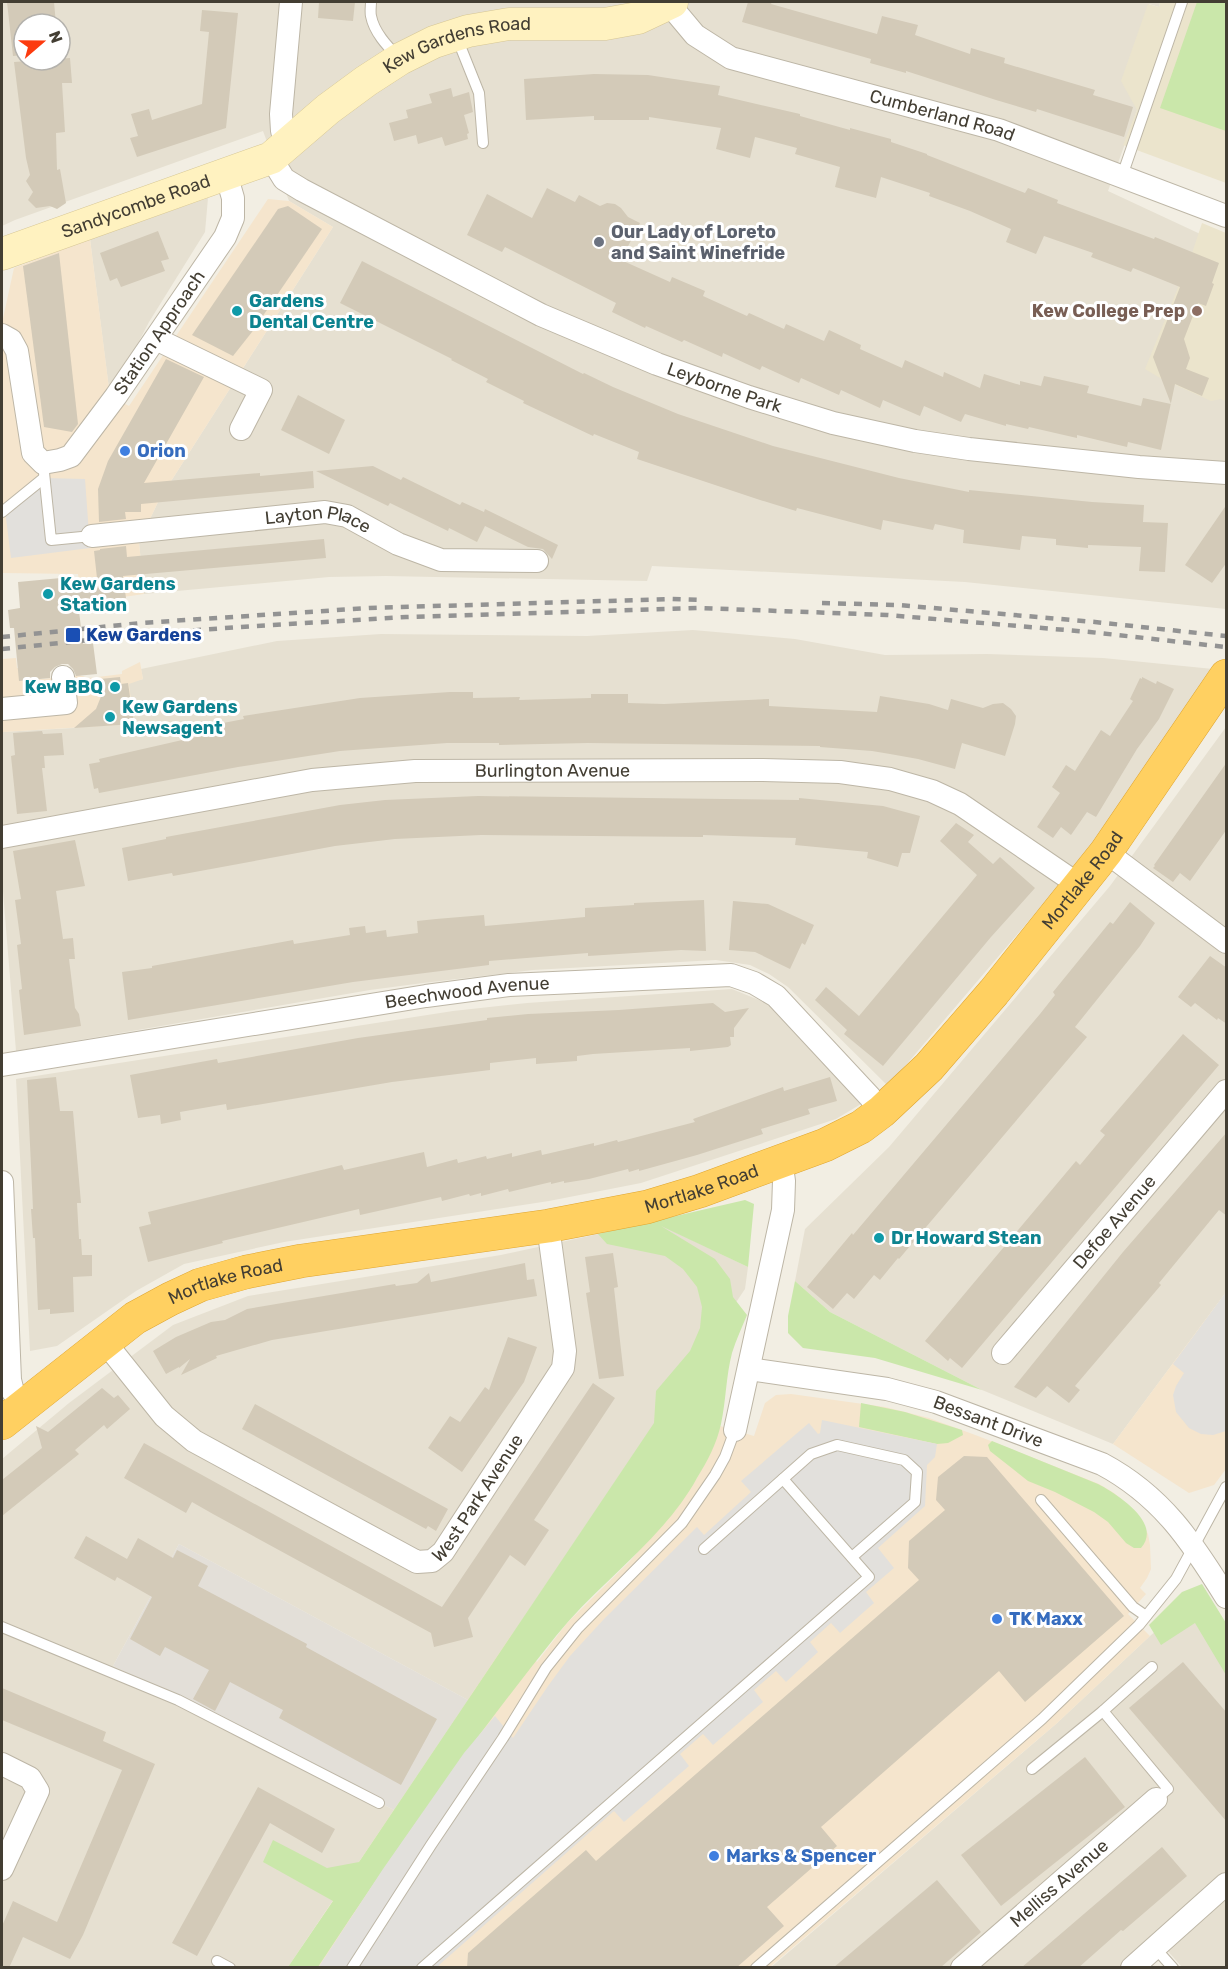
<svg xmlns="http://www.w3.org/2000/svg" width="1228" height="1969" font-family="Rubik,sans-serif">
  <rect width="100%" height="100%" fill="#f2eee3"/>
  <g fill="#e6e0d1" fill-rule="evenodd">
    <path d="M2 2H1160L1159 7 1149 4 1137 110 1108 191 1226 246V609L965 582 652 566 647 581 386 576 329 577 144 594 139 542 159 500 333 227 289 201 263 131 15 220 2 226ZM24 24H60V60H24Z"/>
    <path d="M208 198 205 232 149 322 110 397 90 239Z"/>
    <path d="M693 630 795 639 885 655 987 654 1103 658 1213 669 1084 856 888 1086 788 987 769 974 750 965 716 960 533 970 423 983 370 990 16 1051 2 879V732L74 728 132 706 128 683 143 679 141 669 277 641 381 634 587 636Z"/>
    <path d="M1226 727V1292L1113 1444 982 1390 830 1312 795 1281 805 1229 889 1147 1110 886Z"/>
    <path d="M732 989 769 1004 861 1104 836 1119 641 1183 549 1201 284 1242 184 1264 136 1291 57 1346 30 1351 16 1079 453 1011 527 1003Z"/>
    <path d="M654 1222 748 1267 745 1289 468 1700 179 1544 113 1666 394 1810 288 1967 2 1968V1459L69 1403 173 1325 248 1296 501 1255Z"/>
    <path d="M1194 1598 1226 1648V1967H1182L1156 1938 1122 1967 770 1968 1056 1724 1150 1636Z"/>
  </g>
  <g fill="#f5e5cd">
    <path d="M268 199 289 201 333 227 159 500 139 542 144 594 82 603 78 574 2 573V323L14 268 90 239 110 396 129 406Z"/>
    <path d="M16 658 17 668H23L24 681 79 675 89 678 122 674V671L140 662 143 679 129 684 134 724 3 732 2 659Z"/>
    <path d="M1226 1292V1469L1214 1485 1189 1493 1113 1444Z"/>
    <path d="M791 1394 885 1407 929 1418 978 1436 1099 1484 1114 1493 1137 1513 1148 1534 1150 1545 1151 1569 1147 1578 1140 1588 1146 1594 1128 1614 1150 1636 1056 1724 770 1967 288 1968 512 1634 537 1662 567 1623 630 1561 674 1510 697 1478 709 1455 720 1426 754 1436 765 1403 776 1395Z"/>
  </g>
  <path fill="#e3dfd8" d="M179 1544 468 1700 394 1810 113 1666Z"/>
  <g fill="#ebe4cc">
    <path d="M1160 2H1226V183L1123 145 1137 110 1121 81 1148 4 1159 7Z"/>
    <path d="M1202 223 1226 233 1225 401 1221 399 1211 401 1160 378 1145 369 1192 253Z"/>
  </g>
  <g fill="#cae7aa">
    <path d="M1197 2H1226V131L1160 108Z"/>
    <path d="M745 1200 754 1204 748 1267 661 1226 715 1259 730 1279 733 1297 747 1315C742 1327 736 1340 732 1353 726 1376 726 1401 721 1424 717 1443 707 1462 697 1478 663 1540 599 1582 556 1636 470 1743 393 1853 318 1967H288L333 1901 263 1862 273 1840 327 1868 359 1862 654 1423 656 1391 690 1351 700 1328 702 1307 697 1287 683 1269 665 1256 607 1244 598 1234Z"/>
    <path d="M795 1281 830 1312 982 1390 875 1358 803 1348 788 1333V1316Z"/>
    <path d="M861 1403 905 1412 962 1430 963 1435 948 1443 937 1444 859 1427Z"/>
    <path d="M992 1441 1098 1484C1117 1494 1163 1523 1141 1548H1134L1126 1543 1108 1522 1094 1512 1055 1492 1028 1481 990 1451 988 1445Z"/>
    <path d="M1202 1584 1226 1623V1675L1195 1623 1161 1645 1149 1625 1182 1592Z"/>
  </g>
  <g fill="#e2e0dc">
    <path d="M44 478 85 479 90 548 11 558 5 510Z"/>
    <path d="M1226 1292V1431L1213 1435 1201 1434 1189 1428 1176 1412 1173 1395 1176 1386 1184 1373 1173 1364Z"/>
    <path d="M822 1420 937 1444 935 1457 927 1465 925 1506 878 1548 894 1568 866 1592 874 1603 840 1633 831 1623 810 1642 818 1652 786 1682 776 1671 754 1690 763 1702 713 1745 703 1734 680 1754 689 1766 624 1822 614 1811 439 1965 440 1967 318 1968 383 1869 464 1753 495 1716 513 1738 548 1686 570 1656 604 1619 697 1527 704 1535 751 1492 741 1481 809 1423 818 1434 820 1433Z"/>
  </g>
  <g fill="#d3cab8">
    <path d="M7 2H54L56 24H24V55L13 56Z"/>
    <path d="M319 2H355L353 21 318 18Z"/>
    <path d="M748 2H772L771 4 877 34 882 16 918 25 915 35 970 54 971 48 1005 58 1004 63 1095 90 1093 95 1133 107 1124 137 1037 109 1036 112 996 100 906 71V73L870 63 871 59 742 22Z"/>
    <path d="M202 10 238 13 226 128 137 157 130 138 138 136 131 114 149 109 152 120 202 104 209 32 200 31Z"/>
    <path d="M70 58 72 83H62L65 132 56 133 57 170 60 169 66 203 57 209 50 206 36 208 28 200 33 192 26 181 30 175 26 158 14 62Z"/>
    <path d="M594 74 648 75 720 86 718 95 800 114V116L850 130V128L891 139V142L927 154V155L1025 193 1028 188 1058 200 1057 203 1154 239 1155 237 1219 263 1212 283 1214 284 1206 306 1198 303 1184 339 1190 358 1186 369 1209 378 1202 396 1175 384 1161 450 1128 442 1127 447 1077 435V438L1029 427 1028 429 1006 424V426L965 414 961 422 924 406 920 416 883 400 880 408 841 390 839 395 801 378 799 383 762 366 760 370 723 353 722 357 684 340 682 342 646 326 645 328 612 312 616 303 505 247 502 252 467 235 487 194 532 218 547 188 575 202 579 195 600 206 607 203 615 204 621 208 628 217 640 223 621 260 670 282 672 277 705 291 703 296 747 316 749 313 784 329 786 324 824 341 829 330 861 345 860 349 902 368 905 360 943 377 944 372 980 388 984 374 1020 385V381L1041 386 1044 376 1089 386 1087 393 1141 406 1143 398 1171 404 1153 357 1180 287 1133 268 1131 272 1091 257 1093 253 1044 236 1036 254 1006 242 1011 229 970 211 929 196 930 193 881 177 876 198 835 187 840 167 795 154 797 148 755 137 750 158 716 149 721 128 649 117V120H594V116L526 120 524 79Z"/>
    <path d="M451 88 453 97 469 92 473 112 464 115 469 133 467 134 468 139 445 146 442 137 418 144 416 135 394 141 389 123 408 118 406 110 432 103 429 94Z"/>
    <path d="M288 206 322 229 252 332 233 356 192 335 278 209Z"/>
    <path d="M158 231 169 259 161 261 165 271 121 287 117 278 110 281 100 253Z"/>
    <path d="M59 253 78 424 72 432 44 427 23 266Z"/>
    <path d="M362 261 583 374 584 373 613 387 678 414 773 446 899 478 969 492V490L1092 502 1144 505 1143 522 1168 523 1165 572 1139 571 1141 547 1088 545V548L1056 545V539L1022 536 1020 550 963 543 964 530 935 524 933 530 883 520 881 530 797 508 796 511 757 499 637 459 639 452 594 434 593 436 540 411 523 403 524 401 486 382 488 379 451 360 452 359 340 303Z"/>
    <path d="M166 359 204 377 144 483 260 473V476L313 471 314 488 141 504V512H125L126 519 99 522 98 489 108 461Z"/>
    <path d="M298 395 345 420 329 454 281 430Z"/>
    <path d="M373 466 401 480 403 477 460 505 462 502 484 512 485 509 558 545 552 559 543 549 528 547 485 526 477 542 449 528 448 531 390 503 388 506 316 471Z"/>
    <path d="M1227 504V562L1212 583 1185 565Z"/>
    <path d="M324 539 326 558 123 576 126 598 78 603 83 644 93 643 97 674 76 676 73 669 68 664H62L55 667 50 672V678L19 681 14 628H10L8 610 20 608 18 582 61 578V581L97 578 94 551 100 550V549L126 546 127 557Z"/>
    <path d="M120 677 121 684 128 683 134 724 74 728 96 709 102 694 100 679Z"/>
    <path d="M1142 677 1156 684 1157 681 1174 689 1159 719 1137 749 1096 817 1087 812 1071 835 1061 827 1053 838 1037 827 1060 793 1052 787 1066 765 1075 771 1101 730 1110 736 1133 701 1130 699 1140 678 1142 679Z"/>
    <path d="M450 692H473V698L520 697 519 700 591 698V694H628V703L664 704 769 699V706L877 712 880 696 929 704 948 710 951 699 983 708 993 704 1003 703 1011 709 1016 716 1015 724 1005 756 962 743 955 769 918 759 890 754 872 751 820 747V746L588 743 499 745V743H447L340 751 238 767 99 793 98 788 94 789 89 764 100 762 99 759 213 733 212 727 224 725 223 723 244 719 243 716 360 698Z"/>
    <path d="M42 731 43 734 62 733 64 755 44 756 45 768H42L47 811 17 814 11 756 15 755 13 733Z"/>
    <path d="M1227 762V829L1190 881 1180 873 1173 882 1153 868 1155 866 1154 865Z"/>
    <path d="M478 796 799 800V798L883 806 920 816 910 853H902L898 867 867 858 868 852 795 845 796 838 703 835V837L481 835 395 839 335 846 173 876 172 873 128 881 122 848 166 839V837L340 805 385 800Z"/>
    <path d="M956 823 974 835 968 842 993 864 1000 857 1035 888 991 937 883 1066 844 1034 847 1030 815 1000 826 987 859 1016 968 886 977 875 940 841Z"/>
    <path d="M75 840 85 886 56 891 63 939 73 938 75 959H69L75 1008 79 1014 81 1026 24 1035 19 990 22 989 17 945 21 944 15 900 21 899 13 851Z"/>
    <path d="M704 900 706 951 681 950 588 956V953L489 961V965L353 982 128 1020 122 972 152 968V966L293 940 294 944 350 935 349 928 365 926 366 933 386 930 387 937 418 933 417 921 436 919 484 915 485 926 585 917V908L634 905V903Z"/>
    <path d="M733 901 768 904 814 925 805 945 802 943 790 969 755 952 729 950Z"/>
    <path d="M1130 902 1155 923 1140 946 1075 1027 1087 1037 899 1259 898 1258 880 1280 874 1275 854 1299 847 1293 833 1309 807 1287 852 1233 853 1235 1040 1014 1055 995 1053 992 1110 922 1113 924Z"/>
    <path d="M1210 956 1227 968V1024L1218 1018 1217 1020 1195 1003 1191 1007 1178 997Z"/>
    <path d="M713 1003 725 1012 749 1008 734 1028V1037H730L731 1045 728 1047 690 1051V1048L593 1054 577 1056V1061L536 1064V1058L490 1063V1070L392 1082 227 1110 226 1104 180 1112 181 1120 161 1124 160 1115 138 1118 130 1075 217 1059 218 1063 358 1038 487 1020V1018L528 1014 619 1010Z"/>
    <path d="M1183 1034 1219 1065 962 1368 950 1358 948 1361 925 1341 1076 1161 1080 1165 1105 1135 1100 1131Z"/>
    <path d="M56 1077 60 1111H73L81 1203H77L79 1239H81L82 1255H92V1276L73 1277 74 1312 50 1314V1309L38 1310 35 1238H33L31 1209H33L27 1080Z"/>
    <path d="M830 1077 837 1101 808 1109 810 1114 761 1129 763 1134 697 1155 639 1171V1169L629 1172 628 1169 589 1179 564 1183V1181L551 1184V1182L509 1192 508 1189 481 1196V1193L470 1196 469 1194 442 1201 441 1197 360 1215 359 1209 222 1241 223 1243 148 1262 139 1227 151 1224 148 1212 342 1165 344 1170 424 1152 427 1167 457 1159 458 1163 486 1156 487 1159 512 1153V1157L541 1150 542 1155 594 1143V1146L617 1140 618 1142 695 1122 693 1119 783 1087 784 1091Z"/>
    <path d="M1227 1132V1216L1219 1210 1159 1283 1161 1285 1075 1386 1080 1390 1069 1403 1047 1386 1036 1398 1014 1387 1123 1252Z"/>
    <path d="M613 1253 618 1287 614 1288 624 1376 599 1379 586 1293 590 1292 585 1257Z"/>
    <path d="M525 1263 527 1280 534 1279 537 1296 272 1340 216 1356 217 1358 181 1375 190 1359 179 1368V1367L166 1374 153 1351 176 1337 211 1322 225 1320 247 1309 395 1284 396 1286 417 1283 429 1273 431 1282Z"/>
    <path d="M508 1337 537 1347 524 1382 462 1472 428 1448 450 1416 460 1422 485 1387 489 1390Z"/>
    <path d="M593 1383 615 1398 534 1520 549 1530 525 1566 510 1555 468 1618 473 1637 434 1647 431 1633 213 1514 192 1502 186 1513 124 1478 144 1443 442 1607Z"/>
    <path d="M102 1388 114 1398 118 1395 130 1409 107 1429 104 1425 75 1450 79 1454 2 1516V1480L42 1448 36 1426 48 1432Z"/>
    <path d="M255 1404 448 1509 436 1531 428 1526 426 1529 242 1429Z"/>
    <path d="M964 1456 987 1457 1124 1616 1025 1702 999 1671 821 1827 837 1846 767 1907 784 1926 736 1968H467L468 1953 586 1850 596 1861 919 1580 908 1568 909 1541 945 1510 936 1500 938 1477Z"/>
    <path d="M86 1536 127 1559 138 1538 173 1558 177 1550 208 1566 198 1586 307 1644 306 1647 437 1719 401 1785 279 1718 283 1710 230 1682 215 1711 193 1699 209 1670 165 1647 160 1656 130 1639 152 1597 117 1577 115 1581 74 1558Z"/>
    <path d="M1183 1662 1227 1713V1822L1129 1708Z"/>
    <path d="M2 1688 106 1732 103 1741 155 1764 83 1935 70 1959 23 1937 9 1968H2V1926L13 1901 57 1922 122 1770 2 1720Z"/>
    <path d="M1085 1757 1125 1807 1001 1906 961 1855Z"/>
    <path d="M258 1787 335 1829 322 1853 270 1823 197 1956 172 1943Z"/>
    <path d="M1162 1847 1187 1876 1123 1931 1121 1930 1078 1968H1021Z"/>
    <path d="M937 1880 981 1932 940 1968H833Z"/>
  </g>
  <g fill="none" stroke-linecap="round" stroke-linejoin="round">
    <g stroke="#bdb6a6" stroke-width="12">
      <g id="lane">
        <path d="M371 2C371 6 370 12 371 16 374 32 387 46 398 57"/>
        <path d="M457 38 479 93 483 143"/>
        <path d="M1122 176 1182 2"/>
        <path d="M43 463 51 540 92 536"/>
        <path d="M2 512 44 478"/>
        <path d="M1041 1500 1133 1607 1146 1616"/>
        <path d="M704 1549 811 1454 837 1445 904 1460 917 1472 915 1502 852 1557"/>
        <path d="M2 1627 178 1700 379 1803"/>
        <path d="M1103 1711 1168 1789 1156 1799"/>
        <path d="M1032 1769 1103 1711 1152 1667"/>
        <path d="M1156 1949 1173 1968"/>
        <path d="M217 1961 230 1968"/>
        <path d="M352 1968 431 1845 503 1738 546 1668 578 1628 682 1523 715 1475 725 1457 735 1430"/>
        <path d="M422 1968 869 1577 783 1479"/>
        <path d="M756 1968 1042 1719 1139 1625 1176 1579 1226 1487"/>
      </g>
    </g>
    <g stroke="#bdb6a6" stroke-width="24">
      <g id="street">
        <path d="M291 2 281 114 282 131 291 142"/>
        <path id="s1" d="M669 4 695 35 731 58 999 130 1226 216"/>
        <path id="s2" d="M271 158 284 179 302 190 541 315 657 364 749 397 833 423 915 441 969 449 1139 467 1226 473"/>
        <path id="s3" d="M2 335 11 340 17 351 33 453 43 463 60 460 71 456 116 396 225 237 233 218V198L226 174"/>
        <path d="M156 339 261 390 241 429"/>
        <path id="s4" d="M92 536 325 512 347 516 398 544 441 560 537 561"/>
        <path d="M2 709 66 703 63 677"/>
        <path id="s5" d="M2 837 312 780 415 771 763 770 840 772 890 779 932 791 960 804 1079 885"/>
        <path d="M1106 852 1226 942"/>
        <path id="s6" d="M2 1065 426 996 509 985 731 975 754 983 776 996 870 1097 881 1112"/>
        <path d="M2 1182 10 1380 13 1392 23 1405"/>
        <path id="s7" d="M104 1341 164 1416 194 1441 417 1562 432 1561 443 1552 563 1368 565 1351 548 1226"/>
        <path id="s8" d="M1003 1353 1226 1091"/>
        <path id="s9" d="M749 1369 887 1389 936 1402 1102 1464C1162 1496 1192 1542 1226 1597"/>
        <path d="M735 1430 783 1210 784 1181 781 1160"/>
        <path d="M2 1764 30 1778 38 1791 2 1869"/>
        <path id="s10" d="M962 1968 1156 1799"/>
        <path d="M1132 1968 1226 1884"/>
      </g>
    </g>
    <g stroke="#d6c694" stroke-width="33">
      <g id="secondary">
        <path id="s11" d="M2 254 271 158 328 109 366 81 400 59 434 42 468 31 509 24H605L638 18 672 2"/>
      </g>
    </g>
    <g stroke="#dfa530" stroke-width="34">
      <g id="highway">
        <path id="s12" d="M2 1423 135 1318 170 1299 200 1285 246 1272 301 1261 548 1226 647 1207 700 1191 825 1145 861 1127 881 1112 929 1067 994 992 1106 852 1226 676"/>
      </g>
    </g>
    <use href="#lane" stroke="#fff" stroke-width="10"/>
    <use href="#street" stroke="#fff" stroke-width="22"/>
    <use href="#secondary" stroke="#fff2c0" stroke-width="32"/>
    <use href="#highway" stroke="#ffd061" stroke-width="33"/>
    <g stroke="#939393" stroke-width="4.5" stroke-dasharray="8 8" stroke-linecap="butt">
      <path d="M822 603 898 605 1095 622 1226 636"/>
      <path d="M2 637 141 623 369 608 672 599 702 600"/>
      <path d="M2 649 157 633 240 627 406 617 699 608 887 615 1090 632 1226 647"/>
    </g>
  </g>
  <circle fill="#6b7280" stroke="#fff" stroke-width="2" cx="599" cy="242" r="6"/>
  <g fill="#0f9aa8" stroke="#fff" stroke-width="2">
    <circle cx="237" cy="311" r="6"/>
    <circle cx="48" cy="594" r="6"/>
    <circle cx="115" cy="687" r="6"/>
    <circle cx="110" cy="717" r="6"/>
    <circle cx="879" cy="1238" r="6"/>
  </g>
  <circle fill="#8d6e63" stroke="#fff" stroke-width="2" cx="1197" cy="311" r="6"/>
  <g fill="#3f7fe0" stroke="#fff" stroke-width="2">
    <circle cx="125" cy="451" r="6"/>
    <circle cx="997" cy="1619" r="6"/>
    <circle cx="714" cy="1856" r="6"/>
  </g>
  <rect fill="#1a4fb4" stroke="#fff" stroke-width="2" x="65" y="627" width="16" height="16" rx="3"/>
  <g text-anchor="middle" dominant-baseline="central" stroke-width="6" stroke-linejoin="round" paint-order="stroke">
    <g font-size="18" fill="#433e33" stroke="#fff">
      <text stroke="none"><textPath href="#s11" startOffset="508">Kew Gardens Road</textPath></text>
      <text stroke="none"><textPath href="#s1" startOffset="302">Cumberland Road</textPath></text>
      <text stroke="none"><textPath href="#s11" startOffset="142">Sandycombe Road</textPath></text>
      <text stroke="none"><textPath href="#s3" startOffset="321">Station Approach</textPath></text>
      <text stroke="none"><textPath href="#s2" startOffset="513">Leyborne Park</textPath></text>
      <text stroke="none"><textPath href="#s4" startOffset="228">Layton Place</textPath></text>
      <text stroke="none"><textPath href="#s5" startOffset="556">Burlington Avenue</textPath></text>
      <text stroke="none"><textPath href="#s12" startOffset="1258">Mortlake Road</textPath></text>
      <text stroke="none"><textPath href="#s6" startOffset="471">Beechwood Avenue</textPath></text>
      <text stroke="none"><textPath href="#s12" startOffset="754">Mortlake Road</textPath></text>
      <text stroke="none"><textPath href="#s8" startOffset="172">Defoe Avenue</textPath></text>
      <text stroke="none"><textPath href="#s12" startOffset="268">Mortlake Road</textPath></text>
      <text stroke="none"><textPath href="#s9" startOffset="246">Bessant Drive</textPath></text>
      <text stroke="none"><textPath href="#s7" startOffset="482">West Park Avenue</textPath></text>
      <text stroke="none"><textPath href="#s10" startOffset="129">Melliss Avenue</textPath></text>
    </g>
    <g font-size="18" font-weight="bold" fill="#5b616d" stroke="#fff" text-anchor="start">
      <text x="611" y="232">Our Lady of Loreto<tspan x="611" dy="21">and Saint Winefride</tspan></text>
    </g>
    <g font-size="18" font-weight="bold" fill="#0d838f" stroke="#fff" text-anchor="start">
      <text x="249" y="301">Gardens<tspan x="249" dy="21">Dental Centre</tspan></text>
      <text x="60" y="584">Kew Gardens<tspan x="60" dy="21">Station</tspan></text>
      <text x="103" y="687" text-anchor="end">Kew BBQ</text>
      <text x="122" y="707">Kew Gardens<tspan x="122" dy="21">Newsagent</tspan></text>
      <text x="891" y="1238">Dr Howard Stean</text>
    </g>
    <g font-size="18" font-weight="bold" fill="#785e54" stroke="#fff" text-anchor="end">
      <text x="1185" y="311">Kew College Prep</text>
    </g>
    <g font-size="18" font-weight="bold" fill="#366cbe" stroke="#fff" text-anchor="start">
      <text x="137" y="451">Orion</text>
      <text x="1009" y="1619">TK Maxx</text>
      <text x="726" y="1856">Marks &amp; Spencer</text>
    </g>
    <g font-size="18" font-weight="bold" fill="#164399" stroke="#fff" text-anchor="start">
      <text x="86" y="635">Kew Gardens</text>
    </g>
  </g>
  <rect width="1228" height="1969" fill="none" stroke="#433e33" stroke-width="6"/>
  <g transform="translate(42 42) rotate(70)"><circle r="28" fill="#ffffff" stroke="#b4b2ad" stroke-width="1.5"/>
  <path d="M0-4.5L10 22L0 15L-10 22Z" fill="#fc3b0f"/>
  <text y="-9" font-size="16" font-weight="bold" text-anchor="middle" fill="#433e33">N</text>
  </g>
</svg>
